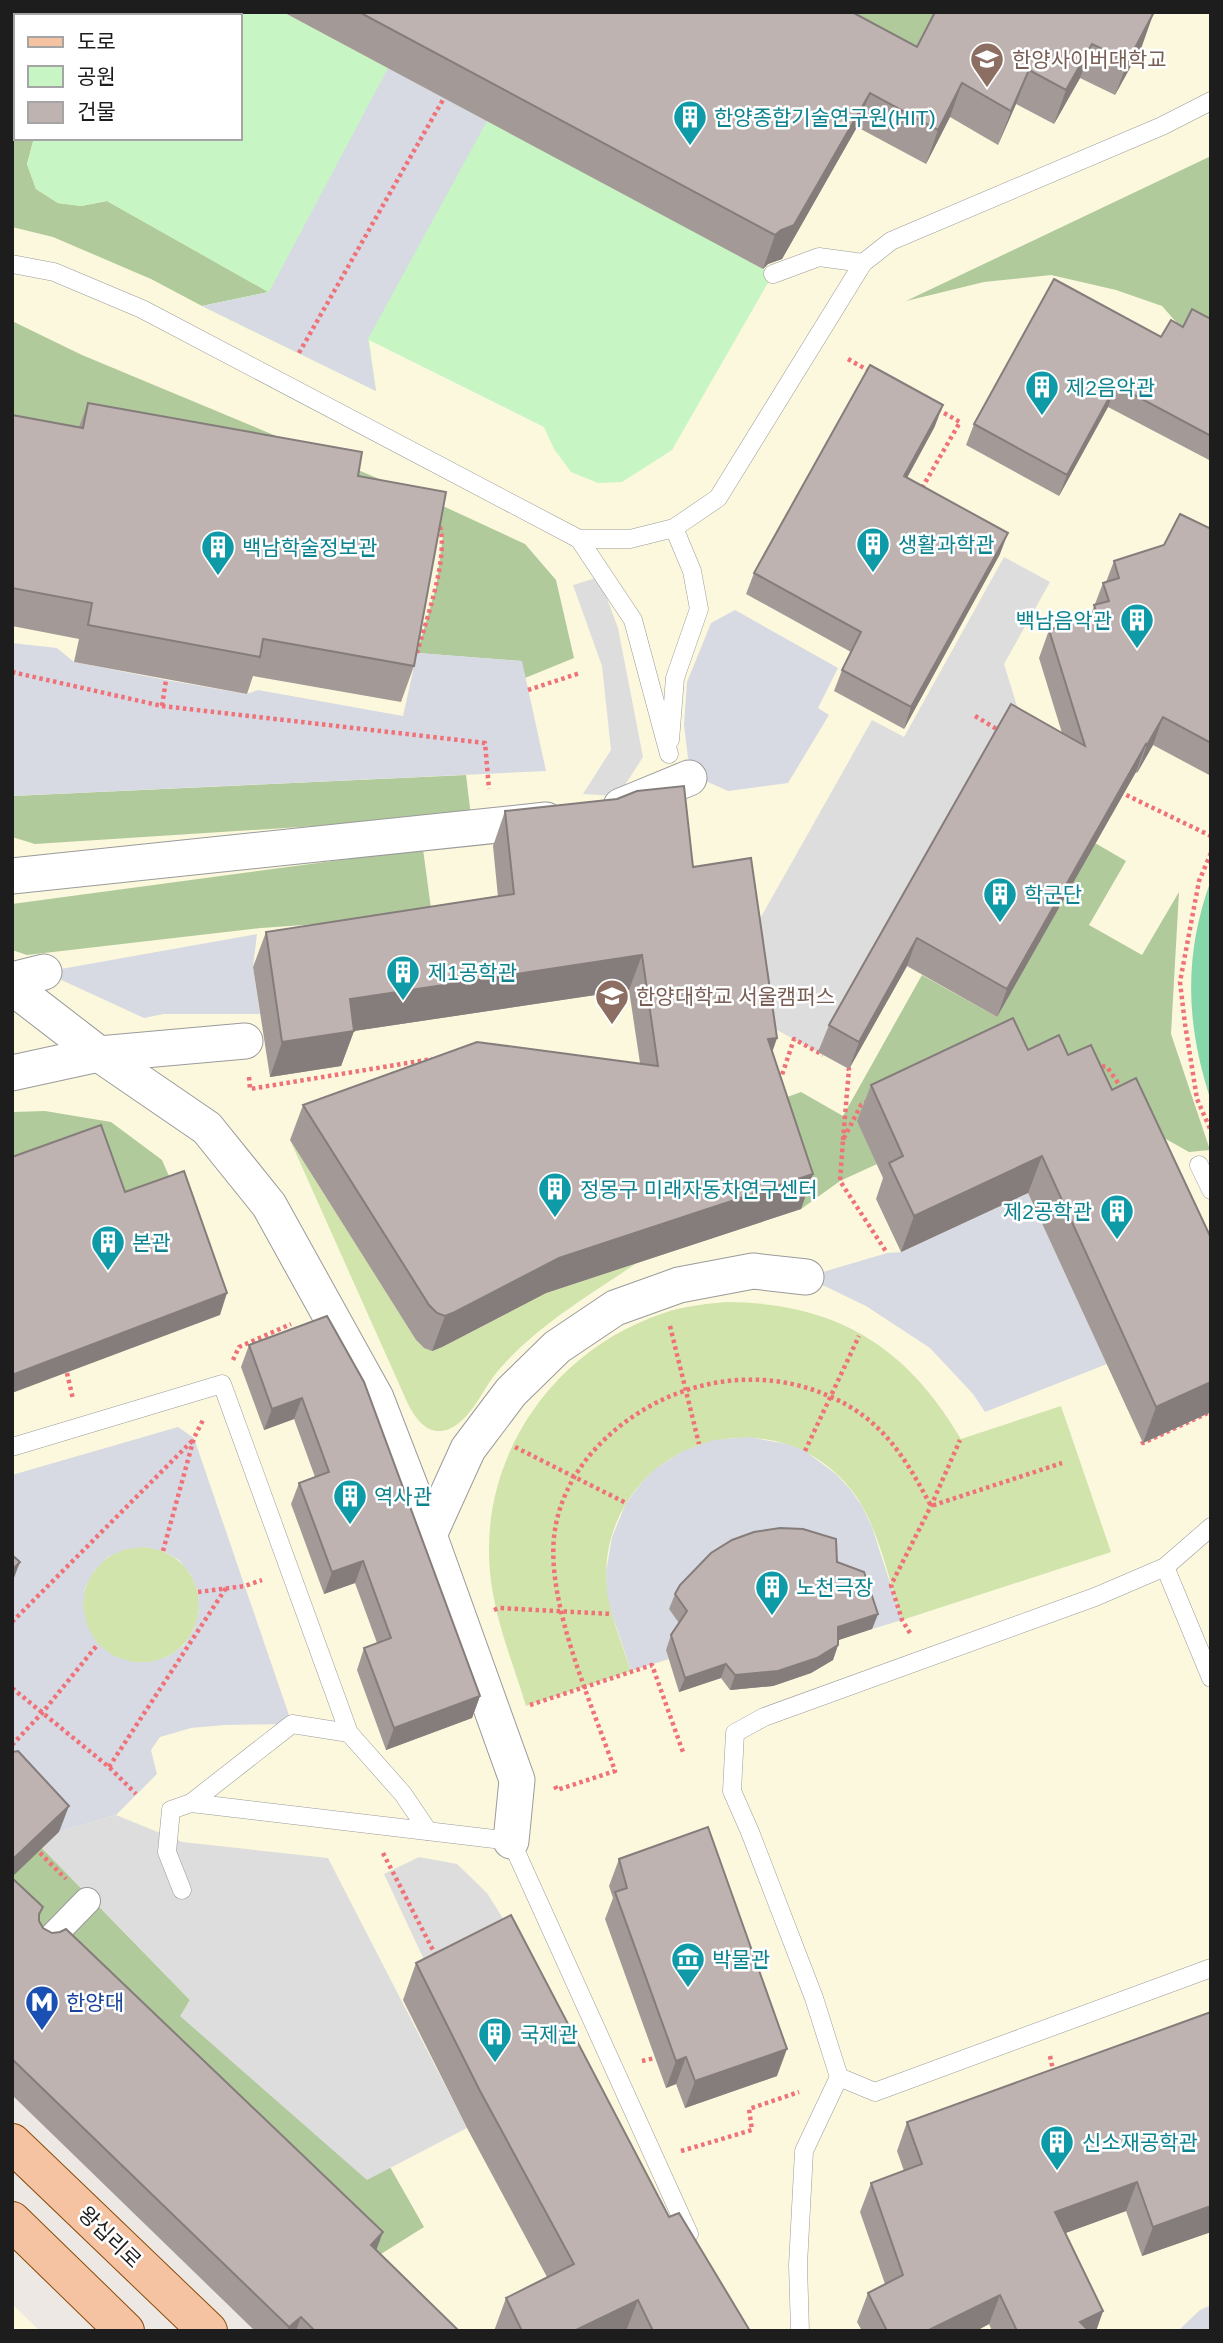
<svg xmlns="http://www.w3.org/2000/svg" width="1223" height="2343" font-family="Arial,'Noto Sans KR',sans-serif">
  <rect width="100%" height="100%" fill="#ede8e3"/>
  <g fill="#fcf8dd" fill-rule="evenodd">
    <path d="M12 12H1211V2331H422L12 1914ZM16 16H240V138H16Z"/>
    <path d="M12 2304 40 2331H12Z"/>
  </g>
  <g fill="#d1e4ac">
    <path d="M290 1140 416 1340C424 1350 431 1352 442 1347L546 1293 637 1263C588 1296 535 1327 497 1372 482 1390 472 1419 449 1429 429 1437 416 1420 408 1404Z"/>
    <path d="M727 1302C835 1303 906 1345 961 1439L1061 1406 1111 1552 902 1620C888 1579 878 1521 849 1487 774 1397 628 1437 608 1552 601 1594 618 1632 631 1671L526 1706C513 1663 494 1618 490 1572 479 1456 554 1349 664 1313 684 1306 705 1304 727 1302Z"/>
    <circle cx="141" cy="1605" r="58"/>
  </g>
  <g fill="#b0ca9b">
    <path d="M12 12H150L149 16H16V138H34L27 164 36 189 58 203 81 206 107 201 269 292 202 306 151 279 53 237 12 227Z"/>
    <path d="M777 12H941L904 82Z"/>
    <path d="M1211 156V345L1184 331 1162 306 1116 290 1051 275 984 282 906 301Z"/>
    <path d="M12 321 82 355 430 500 525 544 556 580 574 658 525 678 521 661 417 653 436 587 443 535 433 528 12 454Z"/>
    <path d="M466 775 471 816 35 844 12 837V796Z"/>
    <path d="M1095 843 1126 861 1089 925 1142 955 1179 892 1171 1034 1210 1150 1189 1152 1123 1115 858 1121 877 1164 840 1181 801 1209 765 1105 801 1092 843 1116 922 975 997 1017Z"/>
    <path d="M423 849 432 916 261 928 27 955 12 950V904Z"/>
    <path d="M45 1111 111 1122 162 1160 176 1192 117 1214 12 1176V1112Z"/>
    <path d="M42 1848 190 2000 181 2016 367 2179 390 2167 424 2227 373 2259 12 1914V1868Z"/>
  </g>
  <path fill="#c7f5c3" d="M150 12H283L773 274 672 450 622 482 598 483 571 472 554 449 544 427 369 340 376 391 202 306 268 292 107 201 81 206 58 203 36 189 27 164 34 138H240V16H149Z"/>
  <path fill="#86d7ab" d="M1211 880V1101C1186 1025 1183 956 1211 880Z"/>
  <g fill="#ddd">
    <path d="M1004 557 1050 582 1004 664 1030 748 849 1069 764 1023 752 933 872 720 904 737Z"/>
    <path d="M599 577 618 628 643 757 618 796 583 794 611 750 602 666 573 585Z"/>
    <path d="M116 1815 182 1842 328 1858 467 2128 367 2180 180 2016 190 2000 42 1848 59 1832Z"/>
    <path d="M419 1857 457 1864 487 1893 507 1925 426 1964 384 1874Z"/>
  </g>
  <g fill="#d8dae3" fill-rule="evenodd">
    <path d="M388 68 487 121 368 339 376 391 202 306 269 292Z"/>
    <path d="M735 610 838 668 818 708 829 715 788 783 728 791 708 782 688 758 684 725 687 682 711 623Z"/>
    <path d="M12 643 57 648 74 662 166 680 247 694 258 690 403 716 417 653 522 661 546 771 12 796Z"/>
    <path d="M257 934 253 967 260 1014H164L144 1018 44 972Z"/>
    <path d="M1028 1193 1107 1364 985 1412 973 1394 930 1348 866 1306 806 1277 887 1253 901 1252Z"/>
    <path d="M178 1427 194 1438 292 1724 224 1725 191 1728 160 1737 151 1750 157 1774 116 1815 59 1832 12 1783V1475ZM145 1547 163 1551 179 1560 191 1575 198 1592 199 1611 194 1629 184 1645 169 1656 151 1662H133L114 1656 98 1644 88 1628 83 1608 85 1588 94 1571 108 1557 126 1549Z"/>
    <path d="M749 1437 787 1444 805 1451 836 1474 850 1489 862 1506 872 1527 902 1620 872 1629 858 1587 682 1626 666 1650 669 1659 631 1671 612 1614 607 1593 606 1572 612 1537 626 1503 643 1481 655 1469 683 1451 714 1440Z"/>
    <path d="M1211 2305V2331H1178L1200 2310Z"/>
  </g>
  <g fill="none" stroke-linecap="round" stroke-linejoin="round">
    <g stroke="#9a9a9a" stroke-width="19">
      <g id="service">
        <path d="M12 264 54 272 142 309 579 539H630L674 528 718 498 863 263 891 241 1162 126 1211 101"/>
        <path d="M773 274 819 257 863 263"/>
        <path d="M579 539 633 620 669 754"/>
        <path d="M670 740 675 678 699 609 692 571 674 528"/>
        <path d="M1199 1165 1211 1190"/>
        <path d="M12 1447 222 1384 349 1733 403 1794 428 1831"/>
        <path d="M1211 1527 1165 1567 1095 1597 764 1717 735 1733 732 1791 750 1832 814 1998 839 2077 875 2092 1211 1968"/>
        <path d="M1165 1567 1211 1678"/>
        <path d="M191 1803 292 1724 349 1733"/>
        <path d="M182 1890 167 1852 171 1810 191 1803 511 1841 689 2234"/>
        <path d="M800 2331 798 2265 804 2151 839 2077"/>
      </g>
    </g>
    <g stroke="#9a9a9a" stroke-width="28">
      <path id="pedestrian" d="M45 1944 87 1901"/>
    </g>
    <g stroke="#9a9a9a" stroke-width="37">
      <g id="minor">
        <path d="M621 806 689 778"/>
        <path d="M12 876 546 820"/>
        <path d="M12 980 44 972"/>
        <path d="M12 987 99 1054 207 1128 269 1205 376 1398 429 1535 517 1780 511 1841"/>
        <path d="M12 1073 99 1054 245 1041"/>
        <path d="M429 1535 468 1449 511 1392 557 1347 615 1308 679 1285 753 1271 806 1277"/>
      </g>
    </g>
    <g stroke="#8b4c0a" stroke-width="40">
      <g id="primary">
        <path d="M12 2143 208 2331"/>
        <path d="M12 2221 125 2331"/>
      </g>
    </g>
    <g stroke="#ef7279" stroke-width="4.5" stroke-dasharray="3.5 3.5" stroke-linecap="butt">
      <path d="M49 16 50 12"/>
      <path d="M12 97 16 89"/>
      <path d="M299 353 444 98"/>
      <path d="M848 359 871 372"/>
      <path d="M922 488 960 422 937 409"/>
      <path d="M417 653C426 620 450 555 439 524"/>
      <path d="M12 672 162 706 166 680"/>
      <path d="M528 690 580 673"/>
      <path d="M162 706 485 743 489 789"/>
      <path d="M975 716 1000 731"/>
      <path d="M1120 792 1211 836"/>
      <path d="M1211 853 1199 881 1180 982 1185 1024 1197 1099 1211 1131"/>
      <path d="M1095 1065 1107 1067 1123 1090"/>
      <path d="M249 1077 250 1089 432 1059"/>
      <path d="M776 1077 782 1075 794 1039 823 1055"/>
      <path d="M868 1101 861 1105 843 1140 840 1181 887 1253"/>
      <path d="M843 1140 849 1069 846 1068"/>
      <path d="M670 1326 699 1444"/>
      <path d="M233 1360 239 1347 291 1324"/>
      <path d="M67 1373 73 1399"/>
      <path d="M1142 1441 1143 1443 1210 1412"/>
      <path d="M515 1447 626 1503"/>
      <path d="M805 1451 859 1336"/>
      <path d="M163 1551 194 1438 204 1418"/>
      <path d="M198 1592 245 1586 262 1580"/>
      <path d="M494 1610 499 1608 612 1614"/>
      <path d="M12 1622 194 1439"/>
      <path d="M910 1633 902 1620 891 1585 931 1506 960 1440"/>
      <path d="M12 1688 109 1767 136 1794"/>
      <path d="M530 1705 652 1665 684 1755"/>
      <path d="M12 1745 42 1713 98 1644"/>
      <path d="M109 1767 226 1588"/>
      <path d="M555 1786 557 1790 615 1771C592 1704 547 1606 554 1537 558 1499 577 1466 604 1440 663 1383 752 1362 829 1396 882 1419 905 1457 931 1506L1062 1463"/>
      <path d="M35 1848 66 1879"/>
      <path d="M383 1853 437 1958"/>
      <path d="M1050 2056 1054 2075"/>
      <path d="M642 2061 655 2058"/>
      <path d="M681 2151 752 2130 749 2109 799 2092"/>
    </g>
    <use href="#service" stroke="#fff" stroke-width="18"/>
    <use href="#pedestrian" stroke="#fff" stroke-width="26"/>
    <use href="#minor" stroke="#fff" stroke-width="35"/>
    <use href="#primary" stroke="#f5c3a1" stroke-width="38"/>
  </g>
  <g fill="#a39a97">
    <path d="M283 12H852L917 47 935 12 1142 46 1115 95 1080 78 1054 124 1016 104 998 145 950 117 926 164 857 127 782 259 768 264 763 269Z"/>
    <path d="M1211 319V461L1108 407 1059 496 966 445 974 424 1183 327Z"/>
    <path d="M88 403 358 476 414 666 401 702 253 676 247 694 74 662 79 639 12 626V415L79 427Z"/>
    <path d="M935 426 907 478 1000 554 904 729 834 691 842 670 851 652 746 594 754 573Z"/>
    <path d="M1211 525V776L1153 745 1137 773 1136 772 997 1017 907 966 849 1069 818 1052 829 1025 1062 733 1039 658 1049 630 1090 617 1103 583 1106 582 1114 561 1164 545 1209 528Z"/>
    <path d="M505 811 693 867 777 1038 772 1052 813 1174 801 1209 546 1293 442 1347 432 1351 424 1348 416 1340 290 1140 303 1105 640 1063 629 990 354 1031 341 1066 270 1077 253 967 266 932 498 897 493 846Z"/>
    <path d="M1028 1050 1211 1412 1143 1443 1028 1193 901 1252 876 1199 883 1178 857 1121 871 1085Z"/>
    <path d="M327 1316 480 1696 472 1718 386 1750 357 1670 364 1648 377 1643 355 1583 324 1594 291 1504 299 1483 315 1477 294 1419 264 1430 241 1367 249 1345Z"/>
    <path d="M675 1594 878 1614 872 1629 838 1640V1645L833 1660 811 1673 773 1686 730 1690 721 1678 679 1692 666 1650 671 1635 679 1623 669 1609Z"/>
    <path d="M619 1859 777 2076 685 2108 676 2084 666 2088 605 1919 613 1898 609 1886Z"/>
    <path d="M12 1878 43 1907 39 1917V1921L43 1928 459 2331H255L12 2095Z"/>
    <path d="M416 1963 669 2217 750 2331H494L506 2298 547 2277 467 2128 403 2000Z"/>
    <path d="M1211 2012V2232L1142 2256 1126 2211 1065 2233 1103 2311 1096 2331H992L989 2324 976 2331H862L857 2322 868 2293 885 2284 860 2212 871 2183 904 2171 897 2151 907 2122Z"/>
  </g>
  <g fill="#857d7b">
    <path d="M1154 12 1142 46 1115 95 1128 61Z"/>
    <path d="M1092 44 1080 78 1054 124 1066 90Z"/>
    <path d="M1029 70 1016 104 998 145 1011 111Z"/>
    <path d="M962 83 950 117 926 164 938 130Z"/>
    <path d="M870 93 857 127 782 259 768 264 763 269 775 235Z"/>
    <path d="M1116 385 1108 407 1059 496 1067 475Z"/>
    <path d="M943 405 935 426 896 498 904 476Z"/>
    <path d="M1008 533 1000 554 904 729 911 707Z"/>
    <path d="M1163 717 1153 745 1137 773 1147 745Z"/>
    <path d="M1146 744 1136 772 997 1017 1007 989Z"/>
    <path d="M917 938 907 966 849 1069 859 1042Z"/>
    <path d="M642 955 629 990 354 1031 341 1066 270 1077 282 1042 350 999Z"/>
    <path d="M777 1038 765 1073 768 1039Z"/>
    <path d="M1042 1156 1028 1193 901 1252 914 1216Z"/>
    <path d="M813 1174 801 1209 546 1293 442 1347 432 1351 445 1316 559 1258Z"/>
    <path d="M227 1293 220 1315 12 1393V1375Z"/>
    <path d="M1211 1382V1412L1143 1443 1156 1407Z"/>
    <path d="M302 1398 294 1419 264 1430 272 1409Z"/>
    <path d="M363 1561 355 1583 324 1594 332 1572Z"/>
    <path d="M20 1562 12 1583V1570Z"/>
    <path d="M878 1614 872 1629 833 1642 838 1627Z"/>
    <path d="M838 1645 833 1660 811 1673 773 1686 730 1690 735 1675Z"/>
    <path d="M726 1664 721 1678 679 1692 685 1678Z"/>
    <path d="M480 1696 472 1718 386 1750 394 1728Z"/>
    <path d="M69 1806 59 1832 12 1877V1860Z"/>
    <path d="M787 2049 777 2076 685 2108 695 2081Z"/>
    <path d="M686 2057 676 2084 666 2088 676 2061Z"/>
    <path d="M1137 2182 1126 2211 1044 2241 1055 2212Z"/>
    <path d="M1211 2206V2232L1142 2256 1153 2227Z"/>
    <path d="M383 2232 373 2259 371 2245Z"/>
    <path d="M1000 2295 989 2324 976 2331H927Z"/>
    <path d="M638 2300 626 2331H574Z"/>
    <path d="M1103 2311 1096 2331H1077L1080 2322Z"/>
    <path d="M301 2317 296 2331H287L289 2327Z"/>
  </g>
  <g fill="#beb3b0" stroke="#857d7b" stroke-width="2">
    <path d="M359 12H852L917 47 935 12H1154L1128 61 1092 44 1066 90 1029 70 1011 111 962 83 938 130 870 93 794 225 781 230 775 235Z"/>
    <path d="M1054 279 1161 337 1171 320 1183 327 1192 309 1211 319V436L1116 385 1067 475 974 424Z"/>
    <path d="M870 365 943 405 904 476 1008 533 911 707 842 670 861 632 754 573Z"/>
    <path d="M88 403 362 452 358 476 446 492 414 666 263 639 260 657 88 625 92 603 12 588V415L83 428Z"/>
    <path d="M1180 514 1209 528 1211 525V743L1163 717 1147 745 1146 744 1007 989 917 938 859 1042 829 1025 1011 704 1085 746 1049 630 1097 614 1094 605 1109 601 1103 583 1119 578 1114 561 1164 545Z"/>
    <path d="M684 786 693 867 751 858 777 1038 768 1039 813 1174 559 1258 455 1312 445 1316 437 1313 429 1305 303 1105 477 1042 658 1066 642 955 350 999 354 1031 282 1042 266 932 514 894 505 811 617 799 637 791Z"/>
    <path d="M1013 1018 1028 1050 1059 1035 1068 1055 1091 1045 1112 1090 1136 1078 1211 1238V1382L1156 1407 1042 1156 914 1216 889 1163 903 1156 871 1085Z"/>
    <path d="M101 1125 125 1192 184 1171 227 1293 12 1375V1157Z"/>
    <path d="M327 1316 364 1382 480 1696 394 1728 364 1648 391 1638 363 1561 332 1572 299 1483 329 1472 302 1398 272 1409 249 1345Z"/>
    <path d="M780 1528 803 1529 836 1539 837 1562 864 1572 878 1614 838 1627V1645L817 1658 778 1671 735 1675 726 1664 685 1678 671 1635 687 1611 675 1594 680 1585 711 1553 732 1540 754 1532Z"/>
    <path d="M12 1555 20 1562 12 1570Z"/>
    <path d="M18 1751 69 1806 12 1860V1752Z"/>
    <path d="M708 1827 787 2049 695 2081 686 2057 676 2061 615 1892 627 1888 619 1859Z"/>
    <path d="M12 1878 43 1907 39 1914V1921L43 1928 52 1933 60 1932 66 1929 383 2232 371 2245 459 2331H315L301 2317 289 2327 12 2059Z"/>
    <path d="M511 1915 669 2217 679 2213 750 2331H653L638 2300 574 2331H522L506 2298 574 2264 480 2091 416 1963Z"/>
    <path d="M1211 2012V2206L1153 2227 1137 2182 1055 2212 1103 2311 1080 2322 1089 2331H1017L1000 2295 927 2331H887L868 2293 903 2275 871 2183 922 2164 907 2122Z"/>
  </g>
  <defs>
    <g id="university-pin" transform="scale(1.75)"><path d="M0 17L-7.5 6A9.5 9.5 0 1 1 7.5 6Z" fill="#8d6e63" stroke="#fff"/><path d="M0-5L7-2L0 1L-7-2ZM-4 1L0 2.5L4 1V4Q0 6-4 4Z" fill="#fff"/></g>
    <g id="building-pin" transform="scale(1.75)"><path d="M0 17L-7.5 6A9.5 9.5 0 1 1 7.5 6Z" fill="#0f9aa8" stroke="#fff"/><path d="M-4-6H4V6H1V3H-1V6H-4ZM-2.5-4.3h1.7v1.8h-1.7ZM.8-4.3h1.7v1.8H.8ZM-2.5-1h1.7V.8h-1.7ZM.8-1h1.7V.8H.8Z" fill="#fff"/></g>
    <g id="museum-pin" transform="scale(1.75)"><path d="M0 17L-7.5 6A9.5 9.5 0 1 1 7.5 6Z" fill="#0f9aa8" stroke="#fff"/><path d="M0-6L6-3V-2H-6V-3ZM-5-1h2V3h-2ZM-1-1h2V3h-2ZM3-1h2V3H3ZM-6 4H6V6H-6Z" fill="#fff"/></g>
    <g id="metro-pin" transform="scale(1.75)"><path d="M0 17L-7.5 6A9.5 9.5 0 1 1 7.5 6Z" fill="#1a4fb4" stroke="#fff"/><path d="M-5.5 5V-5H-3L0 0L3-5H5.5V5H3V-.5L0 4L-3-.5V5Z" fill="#fff"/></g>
  </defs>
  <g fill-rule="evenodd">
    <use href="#university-pin" x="987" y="59"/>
    <use href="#building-pin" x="690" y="117"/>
    <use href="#building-pin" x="1042" y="387"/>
    <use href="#building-pin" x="873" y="544"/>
    <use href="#building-pin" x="218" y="547"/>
    <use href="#building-pin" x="1137" y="620"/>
    <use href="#building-pin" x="1000" y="894"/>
    <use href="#building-pin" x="403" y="972"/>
    <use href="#university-pin" x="612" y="996"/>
    <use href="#building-pin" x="555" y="1189"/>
    <use href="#building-pin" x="1117" y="1211"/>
    <use href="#building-pin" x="108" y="1242"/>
    <use href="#building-pin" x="350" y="1496"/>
    <use href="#building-pin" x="772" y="1587"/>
    <use href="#museum-pin" x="688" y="1959"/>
    <use href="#metro-pin" x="42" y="2002"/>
    <use href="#building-pin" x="495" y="2034"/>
    <use href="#building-pin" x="1057" y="2142"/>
  </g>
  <g text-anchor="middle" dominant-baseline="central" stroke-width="5" stroke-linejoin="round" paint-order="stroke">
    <g font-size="21" fill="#785e54" stroke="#fff" text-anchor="start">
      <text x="1012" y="59">한양사이버대학교</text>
      <text x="636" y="996">한양대학교 서울캠퍼스</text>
    </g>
    <g font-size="21" fill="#0d838f" stroke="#fff" text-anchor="start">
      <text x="714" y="117">한양종합기술연구원(HIT)</text>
      <text x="1066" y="387">제2음악관</text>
      <text x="898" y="544">생활과학관</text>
      <text x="242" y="547">백남학술정보관</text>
      <text x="1112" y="620" text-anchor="end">백남음악관</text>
      <text x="1024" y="894">학군단</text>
      <text x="428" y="972">제1공학관</text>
      <text x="580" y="1189">정몽구 미래자동차연구센터</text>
      <text x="1092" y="1211" text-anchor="end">제2공학관</text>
      <text x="132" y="1242">본관</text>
      <text x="374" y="1496">역사관</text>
      <text x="796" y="1587">노천극장</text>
      <text x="712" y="1959">박물관</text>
      <text x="520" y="2034">국제관</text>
      <text x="1082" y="2142">신소재공학관</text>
    </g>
    <g font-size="21" fill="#164399" stroke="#fff" text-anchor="start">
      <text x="66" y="2002">한양대</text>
    </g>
    <g font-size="21" fill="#1d1d1d" stroke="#fff">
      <text transform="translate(110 2237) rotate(44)">왕십리로</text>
    </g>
  </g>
  <rect width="1223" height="2343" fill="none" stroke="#1d1d1d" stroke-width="28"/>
  <rect x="14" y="14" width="228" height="126" fill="#ffffff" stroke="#a5a5a5" stroke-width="2"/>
  <rect x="28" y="37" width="35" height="10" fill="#f5c3a1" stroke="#a5a5a5" stroke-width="2"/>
  <text x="77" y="49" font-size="21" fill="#1d1d1d">도로</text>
  <rect x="28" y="66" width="35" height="21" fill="#c7f5c3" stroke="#a5a5a5" stroke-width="2"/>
  <text x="77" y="84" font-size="21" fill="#1d1d1d">공원</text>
  <rect x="28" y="102" width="35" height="21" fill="#beb3b0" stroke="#a5a5a5" stroke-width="2"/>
  <text x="77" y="119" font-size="21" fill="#1d1d1d">건물</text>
</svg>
